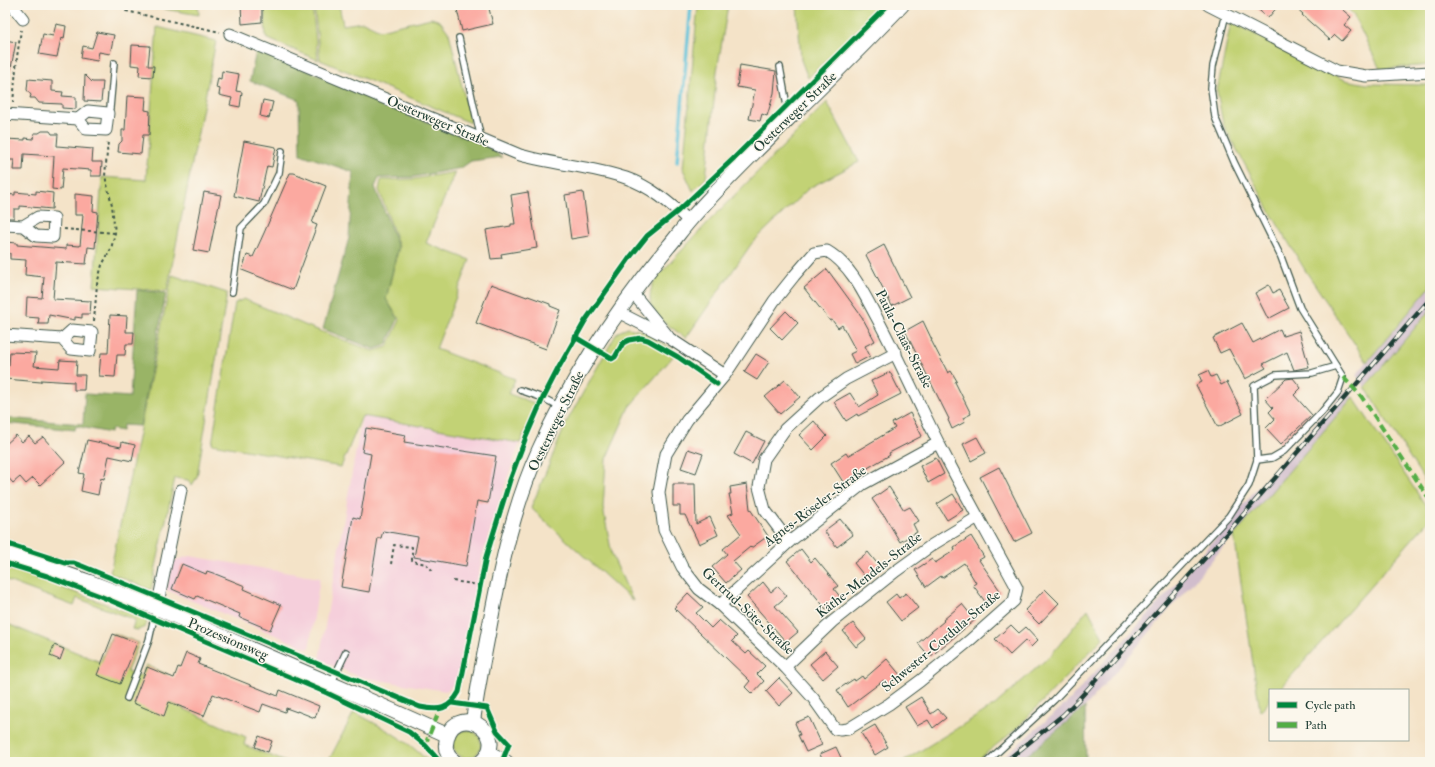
<svg xmlns="http://www.w3.org/2000/svg" width="1435" height="767" font-family="'IM FELL Double Pica',serif">
  <rect width="100%" height="100%" fill="#fbf7ec"/>
  <filter id="ink" filterUnits="userSpaceOnUse"><feTurbulence type="fractalNoise" baseFrequency=".025" numOctaves="2"/><feDisplacementMap in="SourceGraphic" scale="8" xChannelSelector="R" yChannelSelector="G"/><feConvolveMatrix kernelMatrix="1 2 1 2 8 2 1 2 1" color-interpolation-filters="sRGB"/></filter>
  <filter id="wash" filterUnits="userSpaceOnUse"><feTurbulence type="fractalNoise" baseFrequency=".012" numOctaves="4" result="noise"/><feDisplacementMap in="SourceGraphic" scale="16" xChannelSelector="R" yChannelSelector="G"/><feGaussianBlur stdDeviation="0.9" result="paint"/><feColorMatrix in="noise" values="0 0 0 0 0 0 0 0 0 0 0 0 0 0 0 0 0 1.4 0 .05"/><feComposite in="paint" operator="in"/></filter>
  <g filter="url(#wash)">
    <rect width="100%" height="100%" fill="#f4e3c8"/>
    <g fill="#f5cfdb">
      <path d="M362 416 520 443 507 479 482 558 460 671 453 685 446 691 360 677 319 660Z"/>
      <path d="M190 556 320 578 309 649 166 590 172 561Z"/>
    </g>
    <g fill="#d1bdcc">
      <path d="M1430 287V310L1365 387 1356 375Z"/>
      <path d="M1346 390 1353 397 1085 707 1019 762H997L1067 703 1103 663 1189 570 1252 494Z"/>
    </g>
    <g fill="#c2d274" stroke="#708854">
      <path d="M141 5H198L199 15Z"/>
      <path d="M264 5H312L318 60 266 38Z"/>
      <path d="M314 5H339L343 25 363 22 380 30 431 18 440 21 449 33 471 123 320 60Z"/>
      <path d="M698 5H728L717 71 706 178 693 191 683 169Z"/>
      <path d="M797 5H882L808 78 801 60Z"/>
      <path d="M1344 5H1430V65L1380 69 1353 14Z"/>
      <path d="M1231 22 1345 80 1367 84 1430 85V287L1367 362 1305 270 1272 215 1223 124 1217 91Z"/>
      <path d="M157 27 216 41 167 291 94 286 102 177 146 180Z"/>
      <path d="M827 102 859 162 809 188 752 243 686 338C664 322 637 308 657 277L713 217Z"/>
      <path d="M455 172 426 243 470 260 436 349 515 379 509 394 537 404 520 443 362 416 341 467 212 444 235 303 244 299 307 326 373 351 387 347 400 320 386 299 399 247 379 190 381 180 414 179Z"/>
      <path d="M172 275 227 293 197 477 192 485 188 480 175 478 151 590 110 573Z"/>
      <path d="M1430 310V489L1365 387Z"/>
      <path d="M628 328 642 331 677 352 629 407 606 459 603 508 612 555 633 601 531 508 567 421 615 336 618 332Z"/>
      <path d="M1353 397 1430 512V519L1279 690H1270V700L1260 711 1234 535Z"/>
      <path d="M5 568 18 571 148 620 145 627 138 630 132 629 135 620 77 598 74 606 5 580Z"/>
      <path d="M1088 609 1103 638 1015 730 975 762H902L995 705 1051 655Z"/>
      <path d="M5 623 100 662 113 633 139 643 127 671 141 676 146 665 167 674 158 697 246 737 244 745 286 762H5Z"/>
      <path d="M354 712C383 728 405 738 429 762H328Z"/>
      <circle cx="467" cy="744" r="14"/>
    </g>
    <g fill="#99b466" stroke="#5c784d">
      <path d="M256 51 319 75 350 90 488 147 502 157 471 161 461 168 413 177 379 178 375 187 398 247 386 299 398 319 386 345 374 349 323 329 349 238 353 172 300 154 299 100 250 81Z"/>
      <path d="M137 290 166 293 140 426 123 425 122 431 111 429 110 433 76 426 75 430 5 423V418L83 424 85 394 130 397Z"/>
      <path d="M1085 707 1086 762H1019Z"/>
    </g>
    <g fill="none" stroke-linecap="round" stroke-linejoin="round">
      <path stroke="#5cc1d9" stroke-width="3.5" d="M677 162 691 5"/>
    </g>
    <g id="blocks">
      <g fill="#fba9a0">
        <path d="M241 5H262V22L242 24Z"/>
        <path d="M456 5H488L493 24 462 31Z"/>
        <path d="M1253 5H1279L1268 18Z"/>
        <path d="M1293 5H1337L1351 17 1344 25 1351 31 1342 41 1335 35 1330 40 1302 15 1303 14Z"/>
        <path d="M56 24 66 26 64 39 61 38 57 57 39 54 43 34 53 36Z"/>
        <path d="M97 32 114 35 110 54 99 52 97 61 81 58 83 46 92 48Z"/>
        <path d="M5 40 16 42 10 73 5 72Z"/>
        <path d="M132 45 150 46 148 66H154L153 77 139 76 140 66 131 65Z"/>
        <path d="M740 65 776 71 774 93 767 116 762 114 760 121 749 119 755 90 737 87Z"/>
        <path d="M222 71 239 74 236 91 242 92 240 107 230 105 232 98 219 95 220 89 216 88 218 78 221 79Z"/>
        <path d="M85 75 92 82H103L101 102 84 101Z"/>
        <path d="M28 79 52 81V91L63 92 62 96 76 97V109L62 108V104L39 103 35 98H30L31 95 27 90Z"/>
        <path d="M127 96 146 97 145 110 150 111 149 135H143L141 154 118 152 119 144 122 141V130H125Z"/>
        <path d="M263 100 273 102 269 118 260 116Z"/>
        <path d="M42 131H50L52 134H58L57 146 93 149 92 162H102L101 176H91V170L63 168 61 190 52 189 54 156 24 154 23 170H13L14 160H5V139L25 140V138L33 139 34 133H39Z"/>
        <path d="M244 141 276 147 272 167 267 166 259 202 234 196Z"/>
        <path d="M290 173H294L326 186 312 223 317 225 293 290 242 270 247 255 253 257 264 233Z"/>
        <path d="M36 191 53 193 52 209 20 206V209H14V218H5V194L15 195V192L36 194Z"/>
        <path d="M204 192 221 195 209 253 193 250Z"/>
        <path d="M528 192 537 248 501 254 502 258 491 259 486 230 511 226V224H515L511 195Z"/>
        <path d="M583 192 589 236 571 239 565 195Z"/>
        <path d="M75 194 94 196 93 211 98 212 95 248 88 247 86 264 56 262 53 299 91 301 90 314H82V318L75 317V320L49 315 48 324H38L39 318 26 317 27 297 42 298 44 277 25 275 26 260 10 259V253H5V242L17 243V245L66 249V245L80 246 83 215H75Z"/>
        <path d="M884 245 910 297 892 306 866 255Z"/>
        <path d="M827 269 862 317 875 341 865 346 870 356 855 364 850 354 856 351 842 325 838 328 832 320 830 321 804 288Z"/>
        <path d="M491 284 527 297 528 296 550 304V306L560 310 546 349 476 323Z"/>
        <path d="M1269 285 1273 293 1279 290 1289 308 1268 319 1255 293Z"/>
        <path d="M786 311 798 323 782 340 770 328Z"/>
        <path d="M110 315 127 316 126 332H134L133 344H126L125 355H117L115 377 99 376 101 353H108Z"/>
        <path d="M923 321 932 340H931L948 373 951 371 957 381 955 382 971 414 963 418 965 422 952 429 948 420 949 419 905 331Z"/>
        <path d="M1242 323 1253 343 1280 329 1283 336 1299 331 1309 367 1294 370 1287 352 1263 364 1266 368 1245 379 1229 349 1220 353 1213 338Z"/>
        <path d="M10 352 36 353 34 366 59 368 60 360 77 361 76 375H85L84 390H74V382L41 380V382L5 379V365L9 366Z"/>
        <path d="M756 354 769 362 757 380 744 372Z"/>
        <path d="M1208 371 1211 377 1216 375 1221 385 1227 382 1243 414 1218 427 1196 385 1202 382 1199 375Z"/>
        <path d="M890 372 901 394 858 416 857 414 846 421 834 402 850 393 859 407 878 395 871 381Z"/>
        <path d="M1293 378 1301 388 1294 395 1312 415 1281 444 1266 428 1275 419 1269 412 1273 408 1265 399 1286 379Z"/>
        <path d="M785 380 800 397 780 414 765 397Z"/>
        <path d="M910 413 922 436 889 453 890 455 859 473 860 475 845 485 831 463 846 453 848 456 880 437 895 428 892 423Z"/>
        <path d="M814 421 827 436 813 450 799 435Z"/>
        <path d="M366 428 406 435 404 442 496 456 488 503 477 501 466 566 414 557 418 537 383 531 381 538H378L369 592 341 587 353 517 360 519 371 454 362 452Z"/>
        <path d="M746 432 764 441 752 464 734 454Z"/>
        <path d="M16 435 22 442 29 436 35 443 43 437 65 462 40 485 33 478 26 484 20 477 13 483 5 474V445Z"/>
        <path d="M977 437 986 453 971 461 963 444Z"/>
        <path d="M87 440 121 447 122 442 135 445 132 461 109 456 104 479 101 478 98 495 81 491 84 474 79 473Z"/>
        <path d="M688 449 703 454 696 473 681 468Z"/>
        <path d="M936 458 944 474 928 483 920 466Z"/>
        <path d="M999 467 1032 533 1014 542 980 477Z"/>
        <path d="M673 484H695L696 524 710 517 718 535 699 544 685 515H680V506H673Z"/>
        <path d="M747 484 750 509 768 536 751 548 750 547 733 561 741 570 726 583 712 567 727 554 723 549 741 534 728 515 733 513 729 494H731L730 487Z"/>
        <path d="M889 487 904 510 910 507 919 521 913 524 917 532 900 542 884 515H883L872 499Z"/>
        <path d="M953 494 963 510 947 520 937 504Z"/>
        <path d="M840 519 853 535 837 547 824 531Z"/>
        <path d="M971 536 984 557 979 560 1001 592 986 603 973 585 976 583 964 563 942 578 941 576 926 587 915 570 932 559 935 563 955 550 954 547Z"/>
        <path d="M801 549 811 562 815 558 838 586 834 589 841 598 826 609 787 561Z"/>
        <path d="M868 552 880 567 866 578 854 563Z"/>
        <path d="M182 564 206 574 207 571 213 573 245 586 244 589 281 605 270 630 239 617 240 614 197 596 195 599 172 589Z"/>
        <path d="M763 582 771 592 778 586 787 596 775 606 798 632 786 642 747 597Z"/>
        <path d="M1045 589 1059 603 1039 624 1025 610Z"/>
        <path d="M688 593 703 607 696 613 711 628 719 620 737 636 732 641 746 654 749 651 765 666 757 674 764 681 752 694 745 687 750 681 674 608Z"/>
        <path d="M906 593 918 608 901 621 886 602 896 594 899 598Z"/>
        <path d="M962 604 975 620 930 657 918 643 944 621 943 620Z"/>
        <path d="M853 623 866 639 856 647 843 631Z"/>
        <path d="M1011 625 1019 633 1026 627 1038 640 1031 647 1026 640 1010 655 995 639Z"/>
        <path d="M113 634 137 643 120 684 97 675Z"/>
        <path d="M54 645 64 649 60 660 50 656Z"/>
        <path d="M825 651 838 666 823 679 810 664Z"/>
        <path d="M186 653 200 659 198 664 278 696 280 690 319 706 315 718 297 711V712L286 708 285 712 263 704 260 712 213 694 204 716 169 702 164 716 133 703 147 667 174 678 178 667 180 668Z"/>
        <path d="M887 659 901 676 888 686 884 680 848 707 837 690 854 679 855 681 862 676 864 679Z"/>
        <path d="M779 678 793 693 779 706 766 691Z"/>
        <path d="M921 697 931 714 938 709 946 718 933 728 928 720 917 726 905 707Z"/>
        <path d="M809 717 822 745 806 752 798 735H800L795 723Z"/>
        <path d="M875 725 888 747 875 755 861 733Z"/>
        <path d="M259 736 272 741 268 752 255 747Z"/>
        <path d="M836 747 843 762H823L820 754Z"/>
      </g>
    </g>
  </g>
  <g filter="url(#ink)">
    <use href="#blocks" fill-opacity="0" stroke="#3f564a" stroke-width="1"/>
    <g fill="none" stroke-linecap="round" stroke-linejoin="round">
      <g stroke="#3f564a" stroke-width="8">
        <g id="service">
          <path d="M1226 14 1213 66 1211 88 1215 117 1234 162 1281 257 1300 308 1343 377 1338 392 1321 413 1284 451 1272 458 1257 460"/>
          <path d="M459 38 481 139"/>
          <path d="M780 67 787 106 791 115"/>
          <path d="M108 113 110 108 114 63"/>
          <path d="M232 292 241 228 264 204 279 173 282 151"/>
          <path d="M520 390 543 398 560 407"/>
          <path d="M331 684 346 652"/>
          <path d="M127 698 149 640 156 609"/>
          <path d="M987 762 1054 700 1229 516 1249 485 1257 460 1254 386 1275 375 1312 373 1336 366"/>
        </g>
      </g>
      <g stroke="#3f564a" stroke-width="13">
        <g id="minor">
          <path d="M12 5 23 19"/>
          <path d="M1208 5 1337 71 1366 76 1430 72"/>
          <path d="M230 34 520 155C555 165 591 166 626 178 650 186 671 204 689 221"/>
          <path d="M5 114 78 119 88 111 108 113 106 130 86 129 78 119"/>
          <path d="M5 225 23 226 36 236 53 237 54 218 38 217 23 226"/>
          <path d="M827 251C851 265 864 294 877 318 899 359 918 402 939 444 964 493 991 540 1017 588L1014 601 969 641 920 681 889 704 848 729 840 730 835 729 813 698 785 667 720 605 699 589 682 567 664 530 659 492 666 454 687 420 725 375 774 301 794 276 814 253Z"/>
          <path d="M632 292 668 336"/>
          <path d="M618 312 669 338 725 375"/>
          <path d="M5 335 62 339 71 349 90 351 92 332 72 330 62 339"/>
          <path d="M789 542 765 510 759 487 764 459 785 429 819 398 846 379 896 353"/>
          <path d="M720 605 789 542 863 484 938 443"/>
          <path d="M157 608 181 490"/>
          <path d="M785 667 832 622 896 571 932 545 978 517"/>
        </g>
      </g>
      <g stroke="#3f564a" stroke-width="16">
        <g id="tertiary">
          <path d="M5 553 90 582 157 608 380 705 447 735"/>
          <path d="M473 722C477 689 484 657 490 624 501 565 514 505 539 450 572 376 617 309 668 247 676 238 682 229 690 220 721 184 756 151 789 118 828 81 865 43 902 5"/>
          <path d="M489 753 506 762"/>
          <path d="M455 762C449 758 445 751 446 744 451 698 514 732 481 762"/>
        </g>
      </g>
      <g stroke="#3f564a" stroke-width="2" stroke-dasharray="3 3" stroke-linecap="butt">
        <path d="M127 5 126 11 220 32"/>
        <path d="M13 103 17 57 21 30"/>
        <path d="M64 229 115 233"/>
        <path d="M94 321 97 284 102 265 111 249 115 233 112 205 105 176 108 141"/>
        <path d="M391 564 394 545 412 547V561L426 564 434 572"/>
        <path d="M453 581 479 585"/>
      </g>
      <use href="#service" stroke="#fff" stroke-width="5.5"/>
      <use href="#minor" stroke="#fff" stroke-width="11"/>
      <use href="#tertiary" stroke="#fff" stroke-width="14"/>
      <g stroke="#1f3d34" stroke-width="4.5">
        <path id="rail" d="M1005 762 1063 715 1078 700 1230 530 1430 299"/>
      </g>
      <use href="#rail" stroke="#fbf7ec" stroke-width="3" stroke-dasharray="9" stroke-linecap="butt"/>
      <g stroke="#52ad45" stroke-width="4" stroke-dasharray="8 4" stroke-linecap="butt">
        <path d="M1343 377 1361 396 1430 500"/>
        <path d="M425 745 440 709"/>
      </g>
      <g stroke="#fbf7ec" stroke-width="8">
        <g id="cycleway">
          <path d="M575 337 612 359 615 357 623 343 629 340 641 338 648 340 678 357 717 384"/>
          <path d="M5 543 66 563H74L82 566 261 640 420 707C439 711 449 710 459 692L486 557 510 480 526 437 543 398 559 367 585 321 631 256 647 236 678 211 733 159 888 5"/>
          <path d="M5 563 47 576 100 596 327 693 409 732 425 745 440 762"/>
          <path d="M452 703 487 708 497 731 509 744 502 762"/>
        </g>
      </g>
      <use href="#cycleway" stroke="#00873e" stroke-width="5"/>
    </g>
  </g>
  <g text-anchor="middle" dominant-baseline="central" stroke-width="3" stroke-linejoin="round" paint-order="stroke">
    <g font-size="14" fill="#1f3d34" stroke="#fbf7ec">
      <text transform="translate(795 112) rotate(-44)">Oesterweger Straße</text>
      <text transform="translate(438 121) rotate(23)">Oesterweger Straße</text>
      <text transform="translate(904 339) rotate(63)">Paula-Claas-Straße</text>
      <text transform="translate(556 421) rotate(-64)">Oesterweger Straße</text>
      <text transform="translate(815 506) rotate(-37)">Agnes-Röseler-Straße</text>
      <text transform="translate(869 575) rotate(-38)">Käthe-Mendels-Straße</text>
      <text transform="translate(748 611) rotate(43)">Gertrud-Söte-Straße</text>
      <text transform="translate(228 639) rotate(23)">Prozessionsweg</text>
      <text transform="translate(941 641) rotate(-40)">Schwester-Cordula-Straße</text>
    </g>
  </g>
  <rect width="1435" height="767" fill="none" stroke="#fbf7ec" stroke-width="20"/>
  <rect x="1269" y="689" width="140" height="52" fill="#fbf7ec" stroke="#a3ada2"/>
  <rect x="1277" y="702" width="20" height="6" fill="#00873e" stroke="#a3ada2"/>
  <text x="1305" y="709" font-size="12" fill="#1f3d34">Cycle path</text>
  <rect x="1277" y="722" width="20" height="6" fill="#52ad45" stroke="#a3ada2"/>
  <text x="1305" y="729" font-size="12" fill="#1f3d34">Path</text>
</svg>
